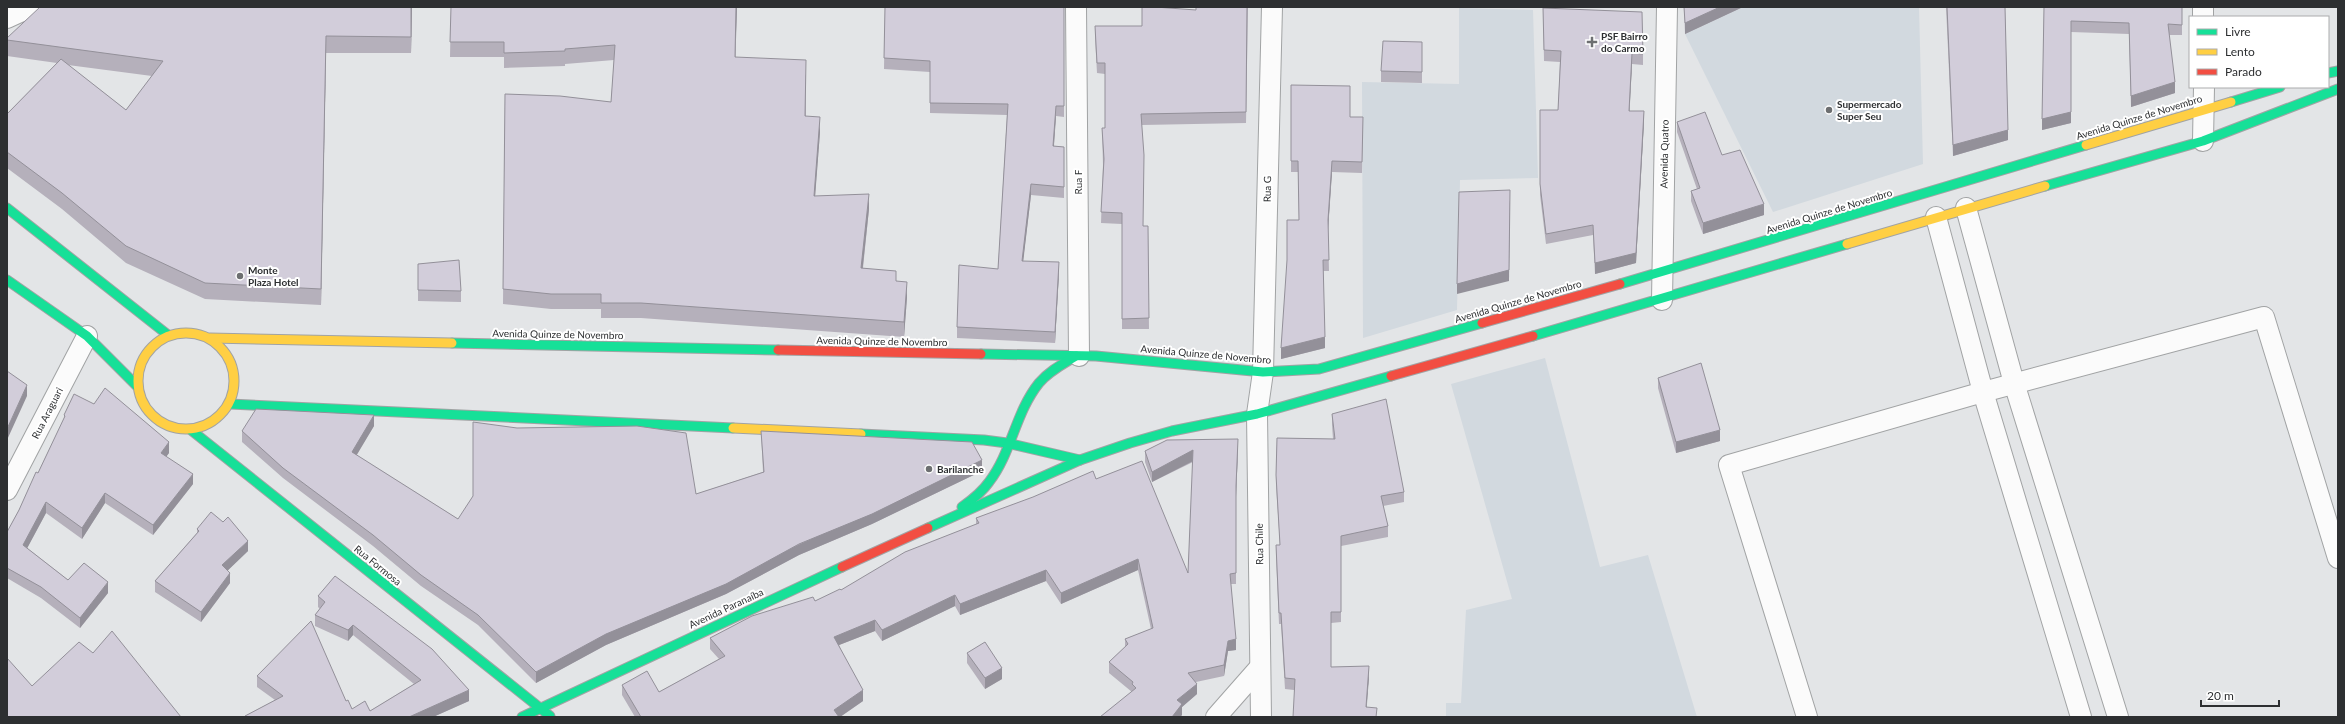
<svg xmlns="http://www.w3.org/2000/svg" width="2345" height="724" font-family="Lato,sans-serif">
  <rect width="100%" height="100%" fill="#e3e5e7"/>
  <g fill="#d2d9df">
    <path d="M1743 7H1919L1923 164 1773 212 1685 34Z"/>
    <path d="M1459 8 1533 10 1538 178 1460 180 1457 310 1363 338 1362 82 1459 84Z"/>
    <path d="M1545 358 1600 567 1648 555 1697 717H1446V703H1461L1466 610 1512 599 1451 384Z"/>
  </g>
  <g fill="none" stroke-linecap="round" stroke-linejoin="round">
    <g stroke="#a1a3a4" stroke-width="22">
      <g id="street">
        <path d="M1076 7 1079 356"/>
        <path d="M2203 7V17"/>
        <path d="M7 18 31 7"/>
        <path d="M2203 141 2204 87"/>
        <path d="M1966 208 2014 383 2118 717"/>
        <path d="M1936 217 1983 392 2081 717"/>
        <path d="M1662 300 1667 7"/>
        <path d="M7 490 87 336"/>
        <path d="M1216 717 1260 667"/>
        <path d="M1261 717 1257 414 1263 372 1272 7"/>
        <path d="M1807 717 1729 465 1983 392 2264 317 2338 558"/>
      </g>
    </g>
    <g stroke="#a1a3a4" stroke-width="11">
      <g id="fast">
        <path d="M2328 73 2338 71"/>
        <path d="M2231 102 2280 87"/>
        <path d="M2045 186 2203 141 2338 89"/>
        <path d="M7 208 168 335"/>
        <path d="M7 280 87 336 137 386"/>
        <path d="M1620 284 2086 145"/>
        <path d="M1533 336 1847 244"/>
        <path d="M452 343 778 350"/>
        <path d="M981 354 1096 356 1263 372 1319 369 1482 323"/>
        <path d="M230 404 733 428"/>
        <path d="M191 430 550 716"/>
        <path d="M861 434 984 440 1007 443 1080 460"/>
        <path d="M962 507C972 500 982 492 989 482 1012 452 1015 413 1039 383 1049 371 1063 364 1076 356"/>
        <path d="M928 528 1080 460 1130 443 1172 431 1257 414 1391 376"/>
        <path d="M522 717 842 567"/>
      </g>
    </g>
    <g stroke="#a1a3a4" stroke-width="11">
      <g id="slow">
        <path d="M2086 145 2231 102"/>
        <path d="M1847 244 2045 186"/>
        <circle cx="186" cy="381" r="48"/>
        <path d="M210 338 452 343"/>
        <path d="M733 428 861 434"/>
      </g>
    </g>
    <g stroke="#a1a3a4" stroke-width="11">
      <g id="jam">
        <path d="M1482 323 1620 284"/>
        <path d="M778 350 981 354"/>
        <path d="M1391 376 1533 336"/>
        <path d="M842 567 928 528"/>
      </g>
    </g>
    <use href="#street" stroke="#fbfbfb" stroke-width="20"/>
    <use href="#fast" stroke="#16e098" stroke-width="9"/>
    <use href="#slow" stroke="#ffcf43" stroke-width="9"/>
    <use href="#jam" stroke="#f24e42" stroke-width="9"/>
  </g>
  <g fill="#b5b0bb" fill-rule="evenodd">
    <path d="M412 7 411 53H326L321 305 205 299 126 263 62 209 7 168V114L57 63 7 56V38ZM68 65 152 76 126 110Z"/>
    <path d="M451 7H737L735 57 806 75V116L820 132 815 196 869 209 863 268 896 281 907 297 904 337 641 318H601V309H551L503 304 505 94 611 102 614 60 565 64V66L504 68V57H450Z"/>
    <path d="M885 7H1064V117L1056 116 1054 146 1064 147V198L1031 195 1023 261 1059 273 1055 343 957 338V327L998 269 1007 115 930 113V72L884 69Z"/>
    <path d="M1248 7 1246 123 1142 125 1143 226H1148L1149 329H1122V224L1101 223 1103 165 1102 128H1105V74L1097 73 1095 37V26H1142L1196 10Z"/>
    <path d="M1684 7H1743L1685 34Z"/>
    <path d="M1946 7H2005L2008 140 1953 156Z"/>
    <path d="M2044 7H2182V35H2169L2175 93 2131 107 2129 34 2071 32V123L2042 130Z"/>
    <path d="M1543 8 1643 54V65L1632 64 1629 111 1644 122 1636 263 1595 274 1593 235 1546 244 1540 195V110H1558L1560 62 1544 61Z"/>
    <path d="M1422 42V83L1381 82V71Z"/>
    <path d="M1291 85 1350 117H1363L1362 173 1332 172 1328 228 1329 271H1323L1325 348 1281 359 1299 220 1298 172H1291Z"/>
    <path d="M1677 122 1764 215 1703 234 1691 201V191L1697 189 1677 132Z"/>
    <path d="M418 264 461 291V302L418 301Z"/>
    <path d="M1658 378 1720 441 1676 453 1658 388Z"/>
    <path d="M1332 414 1404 492V502L1383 506 1388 526V537L1341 546V622L1331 623V667L1369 677 1366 707 1377 717 1294 690 1285 689 1281 624H1279L1276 556V545H1280L1276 485 1277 438 1333 439 1332 425Z"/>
    <path d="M64 415 169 453 166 456 193 484 153 535 105 503 82 539 46 513 27 548 68 580 108 593 80 628 41 598 7 578V532L19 510 38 473 64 419Z"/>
    <path d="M374 426 356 455 458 519 696 494 763 472 761 431 982 471 872 524 799 555 726 594 606 645 536 683 478 625 421 586 373 546 283 478 242 442V431Z"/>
    <path d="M1238 450 1236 496V584H1231L1236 650 1228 651 1224 676 1196 682 1197 694 1182 707V715L1180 717H1100L1132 692 1109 673V662L1125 647V639L1151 629 1138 570 1061 604 1046 581 960 615 955 606 882 641 875 631 839 645 863 701 840 717H635L622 695V685L659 692 719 659 710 649V638L815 601 841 590 976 525V518L1096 479 1188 573 1193 462 1152 482 1145 462V451Z"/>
    <path d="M197 529 248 551 228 570 230 583 201 622 155 592V581L197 533Z"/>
    <path d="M318 596 469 701 433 717H245V716L275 700 257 687V676L346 701 352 709 370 711 414 684 353 635 348 641 315 626V615L320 609 318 607Z"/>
    <path d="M967 653 1002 679 985 689 967 663Z"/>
  </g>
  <g fill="#939099">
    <path d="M411 7H412L411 53Z"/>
    <path d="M736 7H737L735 72V57Z"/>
    <path d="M1720 7H1743L1685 34V23Z"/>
    <path d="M2071 32V123L2042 130V119Z"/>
    <path d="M326 36V53L321 305V289Z"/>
    <path d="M1632 53V64L1629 122V111Z"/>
    <path d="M2175 82V93L2131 107V96Z"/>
    <path d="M1056 106V116L1053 157V146Z"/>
    <path d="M1644 111V122L1636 263 1595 274V263Z"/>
    <path d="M820 117V132L814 211V196Z"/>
    <path d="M2008 130V140L1953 156V145Z"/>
    <path d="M1332 161V172L1328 231V220Z"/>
    <path d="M1031 184V195L1022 272V261Z"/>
    <path d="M869 194V209L861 283V268Z"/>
    <path d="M1510 200 1509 281 1457 294V284Z"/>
    <path d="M1764 204V215L1703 234V223Z"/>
    <path d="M1059 262V273L1055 343V332Z"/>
    <path d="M907 282V297L904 337V322Z"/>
    <path d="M1325 337V348L1281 359V348Z"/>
    <path d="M27 385V396L7 440V429Z"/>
    <path d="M374 415V426L352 463V452Z"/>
    <path d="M1720 430V441L1676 453V442Z"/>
    <path d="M1238 439V450L1236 497V486Z"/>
    <path d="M169 442V453L161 464V453Z"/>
    <path d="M1193 450V461L1152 482V472Z"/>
    <path d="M982 460V471L872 524 799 555 726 594 606 645 536 683V672L606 634Z"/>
    <path d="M193 474V484L153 535V525Z"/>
    <path d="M105 493V503L82 539V528Z"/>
    <path d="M46 502V513L23 556V545Z"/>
    <path d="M248 541V551L222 576V565Z"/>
    <path d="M1138 559V570L1061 604V593Z"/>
    <path d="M1046 570V581L960 615V604Z"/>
    <path d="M230 573V583L201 622V612Z"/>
    <path d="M108 582V593L80 628V618Z"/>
    <path d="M955 595V606L882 641V630Z"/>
    <path d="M875 620V631L834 647V637Z"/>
    <path d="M353 625V635L348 641V630Z"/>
    <path d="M1236 639V650L1228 651 1224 676V665L1228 641Z"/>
    <path d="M1369 666V677L1366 717V707Z"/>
    <path d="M1002 668V679L985 689V678Z"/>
    <path d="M1197 684V694L1182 707V715L1180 717H1172L1177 700Z"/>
    <path d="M469 690V701L433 717H409Z"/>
    <path d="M863 690V701L840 717H834V710Z"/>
  </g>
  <g fill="#d2cdda" stroke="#939099">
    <path d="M40 7H411V37L326 36 321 289 205 283 126 246 62 193 7 152V114L61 59 126 110 163 61 7 40V38Z"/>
    <path d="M451 7H736L735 57 806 60 805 116 820 117 814 196 869 194 861 268 896 271V281L907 282 904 322 641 303H601V294H551L503 289 505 94 560 96 611 102 615 45 565 49V51L504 53V42H450Z"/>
    <path d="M885 7H1064V106H1056L1053 146 1064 147V187L1031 184 1022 261 1059 262 1055 332 957 327 959 265 998 269 1008 104 930 103V61L884 58Z"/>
    <path d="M1142 7H1155L1196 10V7H1247L1246 112 1141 114 1144 155 1143 226H1148L1149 318 1122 319V213L1101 212 1104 159 1102 128H1105V63H1097L1095 26H1142Z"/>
    <path d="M1684 7H1720L1685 23Z"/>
    <path d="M1947 7H2005L2008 130 1953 145Z"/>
    <path d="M2044 7H2182V25L2168 24 2175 82 2131 96 2129 23 2071 21V112L2042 119Z"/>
    <path d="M1543 8 1642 12 1643 54 1632 53 1629 111H1644L1636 253 1595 263 1593 225 1546 234 1540 184V110H1558L1561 51 1544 50Z"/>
    <path d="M1383 41 1422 42V72L1381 71Z"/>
    <path d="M1291 85 1350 86V117H1363L1362 162 1332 161 1328 220 1329 260H1323L1325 337 1281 348 1287 260V220H1299L1298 161H1291Z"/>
    <path d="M1705 112 1722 155 1740 150 1764 204 1703 223 1691 191 1700 188 1677 122Z"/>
    <path d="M1510 190 1509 270 1457 284 1459 192Z"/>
    <path d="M459 260 461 291 418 290V264Z"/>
    <path d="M1701 363 1720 430 1676 442 1658 378Z"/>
    <path d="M7 371 27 385 7 429Z"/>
    <path d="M105 388 169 442 161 453 193 474 153 525 105 493 82 528 46 502 23 545 68 580 84 563 108 582 80 618 41 587 7 568V532L19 510 36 472 38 473 65 416 64 415 74 394 94 404Z"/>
    <path d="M1386 399 1404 492 1381 496 1388 526 1341 536V612H1331V667L1369 666 1366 707 1377 708 1376 717H1293L1295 679 1285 678 1281 613H1279L1276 545H1280L1276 475 1277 438 1335 439 1332 414Z"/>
    <path d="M256 409 374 415 352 452 458 519 473 496V422L517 428 637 426 686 433 696 494 764 472 761 431 972 442 982 460 872 514 799 544 726 584 606 634 536 672 478 615 421 575 373 535 283 468 242 431Z"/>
    <path d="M1238 439 1236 486V573L1230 574 1236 639 1228 641 1224 665 1188 673 1197 684 1177 700 1182 704 1172 717H1100L1136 688 1132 684 1133 682 1109 662 1128 644 1125 639 1153 628 1138 559 1061 593 1046 570 960 604 955 595 882 630 875 620 834 637 863 690 834 710 839 717H641L622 685 647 671 659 692 725 656 710 638 752 616 813 597 815 601 840 589 841 590 905 552 979 523 976 518 1033 497 1093 471 1096 479 1142 461 1188 573 1193 450 1152 472 1145 451 1167 440Z"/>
    <path d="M211 512 223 522 228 517 248 541 222 565 230 573 201 612 155 581 199 531 197 529Z"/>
    <path d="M335 576 432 649 469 690 409 717H245V716L283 696 257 676 311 621 346 701 348 700 352 709 365 701 370 711 421 680 353 625 348 630 315 615 325 602 318 596Z"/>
    <path d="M112 631 181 717H7V658L32 686 79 642 93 653Z"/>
    <path d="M985 642 1002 668 985 678 967 653Z"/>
  </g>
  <g fill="#6d6f71" stroke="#fff" stroke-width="1.5">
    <path d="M1590 36h4v4h4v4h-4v4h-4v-4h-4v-4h4z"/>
    <circle cx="1829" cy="110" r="4"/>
    <circle cx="240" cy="276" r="4"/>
    <circle cx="929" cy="469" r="4"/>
  </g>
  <g text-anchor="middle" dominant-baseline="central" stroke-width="4" stroke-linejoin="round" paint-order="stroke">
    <g font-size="10" font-weight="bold" fill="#2d2f31" stroke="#fff" text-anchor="start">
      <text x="1601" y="36">PSF Bairro<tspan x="1601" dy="12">do Carmo</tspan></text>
      <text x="1837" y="104">Supermercado<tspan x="1837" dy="12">Super Seu</tspan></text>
      <text x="248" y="270">Monte<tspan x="248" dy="12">Plaza Hotel</tspan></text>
      <text x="937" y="469">Barilanche</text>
    </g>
    <g font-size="10" fill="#2d2f31" stroke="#fff">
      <text transform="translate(2139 117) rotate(-17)">Avenida Quinze de Novembro</text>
      <text transform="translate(1664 154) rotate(-89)">Avenida Quatro</text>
      <text transform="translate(1078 182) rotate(-90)">Rua F</text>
      <text transform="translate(1267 189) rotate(-89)">Rua G</text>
      <text transform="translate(1829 211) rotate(-17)">Avenida Quinze de Novembro</text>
      <text transform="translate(1518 301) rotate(-16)">Avenida Quinze de Novembro</text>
      <text transform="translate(558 334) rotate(1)">Avenida Quinze de Novembro</text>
      <text transform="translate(882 341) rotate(1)">Avenida Quinze de Novembro</text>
      <text transform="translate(1206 354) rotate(5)">Avenida Quinze de Novembro</text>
      <text transform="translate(47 413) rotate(-63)">Rua Araguari</text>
      <text transform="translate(1259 544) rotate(-91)">Rua Chile</text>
      <text transform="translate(378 565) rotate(39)">Rua Formosa</text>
      <text transform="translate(726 608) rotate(-25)">Avenida Paranaíba</text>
    </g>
  </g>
  <rect width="2345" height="724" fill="none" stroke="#2d2f31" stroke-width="16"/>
  <rect x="2189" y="16" width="140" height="72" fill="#ffffff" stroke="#abacad"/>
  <rect x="2197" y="29" width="20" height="6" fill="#16e098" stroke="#abacad"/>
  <text x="2225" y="36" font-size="12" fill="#2d2f31">Livre</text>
  <rect x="2197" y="49" width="20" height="6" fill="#ffcf43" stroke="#abacad"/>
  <text x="2225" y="56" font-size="12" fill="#2d2f31">Lento</text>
  <rect x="2197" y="69" width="20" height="6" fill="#f24e42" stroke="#abacad"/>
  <text x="2225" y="76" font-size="12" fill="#2d2f31">Parado</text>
  <path d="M2201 700v6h78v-6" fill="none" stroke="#2d2f31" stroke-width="2"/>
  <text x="2207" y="700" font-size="12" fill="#2d2f31" stroke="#ffffff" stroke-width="3" paint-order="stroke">20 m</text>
</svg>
